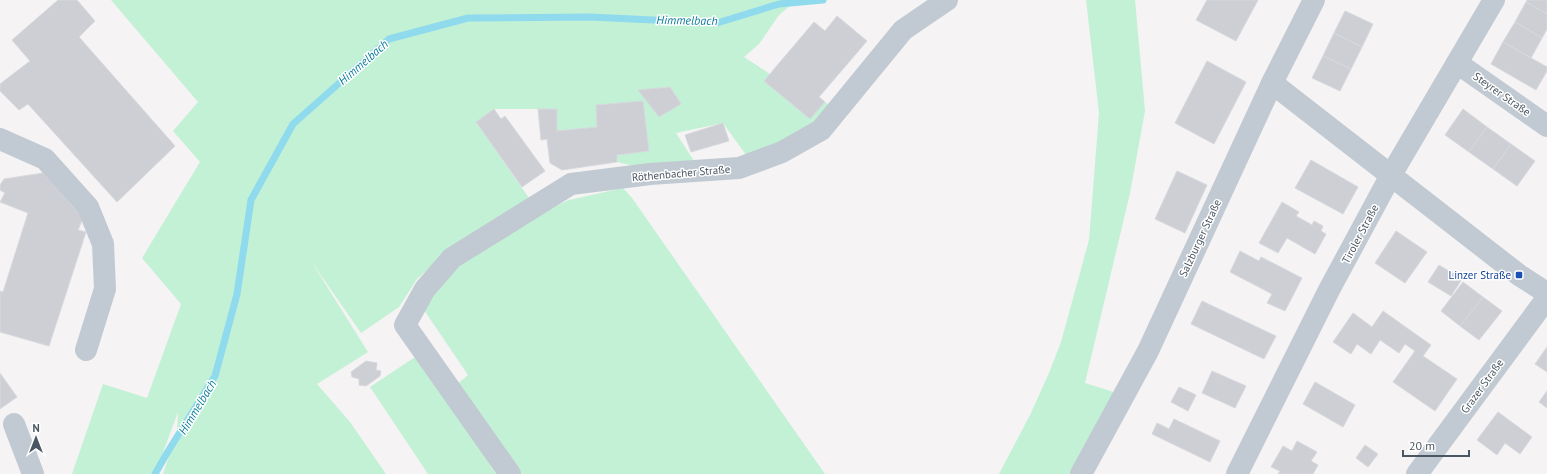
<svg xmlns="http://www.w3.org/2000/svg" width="1547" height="474" font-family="'PT Sans',sans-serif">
  <rect width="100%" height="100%" fill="#f5f3f3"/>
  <g fill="#c3f1d5">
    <path d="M111 0H797L779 15 759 44 744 57 770 74 764 81 810 119 825 102 832 106 813 124 790 140 746 155 723 123 676 133 696 164 638 167 617 162 555 138 538 109H494L476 122 529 198 445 254 417 279 399 307 361 333 311 261 368 352 317 384 350 422 386 474H163L177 432 178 412 155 474H72L103 384 147 398 181 304 142 258 200 162 173 131 198 102Z"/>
    <path d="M1086 0H1135L1145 111 1130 193 1085 383 1117 393 1070 474H999L1030 415 1049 373 1061 342 1089 240 1099 113Z"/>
    <path d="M623 188 632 198 825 474H518L455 386 468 375 424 310 431 294 449 274 481 250 549 209 569 200Z"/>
    <path d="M418 355 496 474H428L370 387Z"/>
  </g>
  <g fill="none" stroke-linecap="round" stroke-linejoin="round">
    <path stroke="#90daee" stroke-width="7" d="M155 474 167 453 215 376 237 294 251 200 293 124 389 39 468 18 590 17 717 23 779 4 823 0"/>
  </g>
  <g fill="#cdcfd5" stroke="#d7d9de">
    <path d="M58 0H77L95 21 79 37 175 146 117 202 28 104 19 110 0 91V84L30 61 12 40Z"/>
    <path d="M1207 0H1258L1236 41 1196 20Z"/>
    <path d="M1527 0H1547V14L1526 2Z"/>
    <path d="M1526 2 1547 14V29L1542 38 1515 22Z"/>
    <path d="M1345 11 1373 24 1362 47 1334 33Z"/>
    <path d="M837 16 867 41 819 97 825 102 810 119 764 81 814 22 825 31Z"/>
    <path d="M1515 22 1542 38 1531 58 1503 42Z"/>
    <path d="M1334 33 1362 47 1351 69 1323 56Z"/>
    <path d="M1503 42 1547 67V71L1536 90 1491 64Z"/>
    <path d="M1323 56 1351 69 1340 91 1312 78Z"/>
    <path d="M1207 61 1246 82 1214 144 1175 123Z"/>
    <path d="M670 87 681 104 659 117 638 90Z"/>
    <path d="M643 101 649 151 617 155V162L562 170 550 163 547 139 541 140 538 109H557V131L597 127 596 105Z"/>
    <path d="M494 109 501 119 505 116 545 171 522 187 476 122Z"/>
    <path d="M1463 109 1487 127 1469 152 1445 135Z"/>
    <path d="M723 123 729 141 691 152 685 135Z"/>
    <path d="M1487 127 1511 144 1493 169 1469 152Z"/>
    <path d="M1511 144 1535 161 1517 186 1493 169Z"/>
    <path d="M1311 160 1358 187 1343 214 1295 188Z"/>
    <path d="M1177 171 1207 185 1185 233 1155 219Z"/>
    <path d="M43 173 83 218 78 230 86 232 49 346 0 332V291L3 292 28 213 0 202 5 193 0 190V185L4 179Z"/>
    <path d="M1282 202 1299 212 1296 216 1312 225 1314 221 1323 226 1321 231 1326 234 1315 254 1287 238 1278 253 1259 243Z"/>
    <path d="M1396 231 1427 252 1405 283 1375 263Z"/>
    <path d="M1240 251 1259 261 1261 257 1302 278 1285 311 1267 303 1272 294 1230 272Z"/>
    <path d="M1439 265 1462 279 1451 296 1428 282Z"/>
    <path d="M1463 282 1483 297 1460 326 1441 311Z"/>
    <path d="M1483 297 1502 311 1479 340 1460 326Z"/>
    <path d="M1202 301 1276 336 1264 359 1191 324Z"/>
    <path d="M1383 311 1431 345 1423 356 1457 379 1435 411 1393 382 1415 351 1405 344 1399 353 1380 340 1371 354 1357 344 1351 354 1333 342 1353 313 1372 327Z"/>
    <path d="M1547 347V372L1535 364Z"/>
    <path d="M366 361 377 363 376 370 381 371 380 376 366 386 359 385V379L352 377 351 372Z"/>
    <path d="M1212 371 1246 386 1235 408 1202 393Z"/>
    <path d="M0 373 17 397 0 409Z"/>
    <path d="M1315 382 1355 405 1343 427 1303 404Z"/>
    <path d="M1179 387 1196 395 1188 411 1171 402Z"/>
    <path d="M1547 391V408L1539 402Z"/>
    <path d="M1498 412 1532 437 1520 454 1505 443 1497 455 1477 440Z"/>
    <path d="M1174 419 1220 441 1210 462 1152 434 1157 423 1169 429Z"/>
    <path d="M1297 441 1317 452 1311 461 1318 465 1313 474H1278L1280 471 1271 467 1283 446 1292 451Z"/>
    <path d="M1365 445 1378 454 1368 467 1356 458Z"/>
  </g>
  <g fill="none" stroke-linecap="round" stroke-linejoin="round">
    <g stroke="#c1cad2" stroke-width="22">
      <path d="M1457 63 1547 126"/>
      <path d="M1272 83 1519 275 1547 293"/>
      <path d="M0 139 45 159 88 207 103 244 105 289 86 350"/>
      <path d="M14 424 33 474"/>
      <path d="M510 474 405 325 425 289 452 258 571 184 650 174 739 168 782 152 821 130 903 30 947 0"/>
      <path d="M1081 474 1148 351 1272 83 1314 0"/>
      <path d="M1237 474 1329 290 1391 175 1494 0"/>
      <path d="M1417 474 1547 298"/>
    </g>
  </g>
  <rect fill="#1a4fb4" stroke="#fff" stroke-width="1.5" x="1515" y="271" width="8" height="8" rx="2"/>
  <g text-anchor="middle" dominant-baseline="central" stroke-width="3" stroke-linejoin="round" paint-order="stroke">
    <g font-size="11" fill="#4a5661" stroke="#fff">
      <text transform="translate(1502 94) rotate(35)">Steyrer Straße</text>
      <text transform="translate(681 173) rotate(-5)">Röthenbacher Straße</text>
      <text transform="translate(1360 234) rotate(-62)">Tiroler Straße</text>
      <text transform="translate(1200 238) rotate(-65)">Salzburger Straße</text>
      <text transform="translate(1482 386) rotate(-54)">Grazer Straße</text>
    </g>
    <g font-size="11" fill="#164399" stroke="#fff" text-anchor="end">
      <text x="1511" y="275">Linzer Straße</text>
    </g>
    <g font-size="12" font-style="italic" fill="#0c7c9b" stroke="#fff">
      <text transform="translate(687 20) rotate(1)">Himmelbach</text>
      <text transform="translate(363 62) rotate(-41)">Himmelbach</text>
      <text transform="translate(197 407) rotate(-59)">Himmelbach</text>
    </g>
  </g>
  <g transform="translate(36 438)" stroke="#ffffff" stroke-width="3" paint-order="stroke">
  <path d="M0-3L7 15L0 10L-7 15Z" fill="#4a5661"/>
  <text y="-6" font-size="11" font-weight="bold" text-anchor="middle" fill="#4a5661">N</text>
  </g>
  <path d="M1403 450v6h66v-6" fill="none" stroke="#4a5661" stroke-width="2"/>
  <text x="1409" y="450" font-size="12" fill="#4a5661" stroke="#ffffff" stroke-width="3" paint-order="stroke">20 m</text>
</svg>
